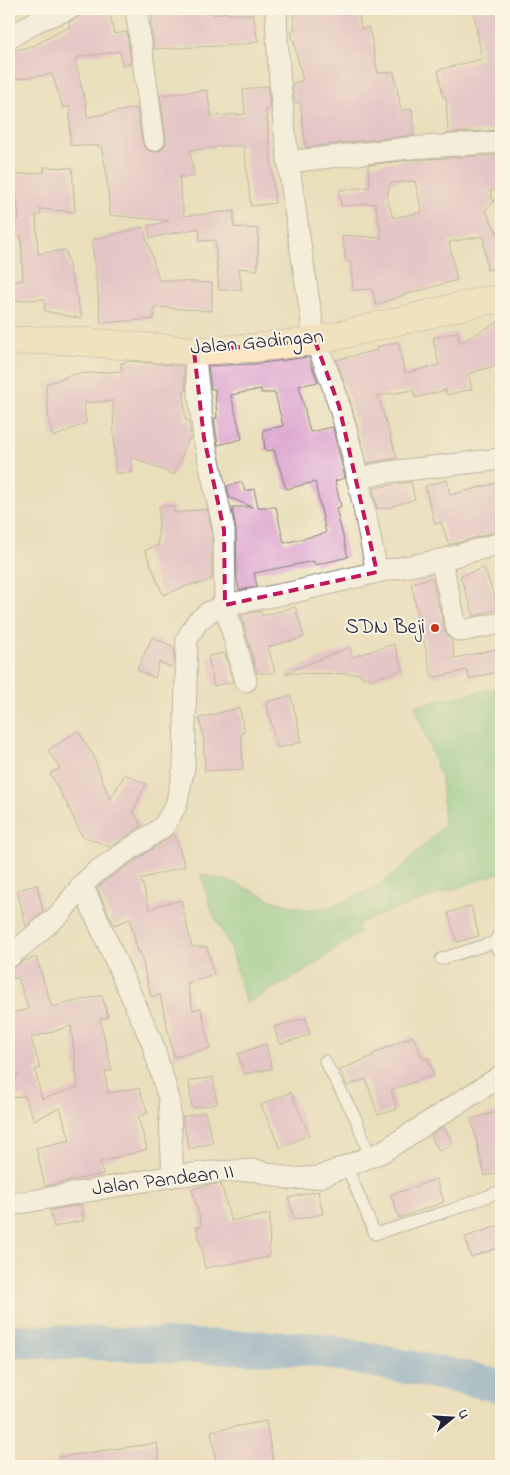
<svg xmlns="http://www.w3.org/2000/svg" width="510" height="1475" font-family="'Indie Flower',sans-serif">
  <rect width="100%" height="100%" fill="#fcf5e5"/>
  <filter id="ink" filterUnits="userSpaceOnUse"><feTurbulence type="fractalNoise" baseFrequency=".02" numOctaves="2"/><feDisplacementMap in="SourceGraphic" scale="10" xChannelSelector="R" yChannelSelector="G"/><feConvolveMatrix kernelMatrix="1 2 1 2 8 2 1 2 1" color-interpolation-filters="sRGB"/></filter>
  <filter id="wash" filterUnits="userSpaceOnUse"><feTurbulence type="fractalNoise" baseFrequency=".0096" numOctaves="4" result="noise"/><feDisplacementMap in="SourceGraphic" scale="20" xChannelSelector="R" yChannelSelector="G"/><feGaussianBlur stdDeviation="1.12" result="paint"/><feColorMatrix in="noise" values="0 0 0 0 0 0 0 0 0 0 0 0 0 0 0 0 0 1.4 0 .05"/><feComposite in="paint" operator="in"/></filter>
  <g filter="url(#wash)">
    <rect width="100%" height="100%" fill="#e9dfbb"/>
    <path fill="#7fcc8b" stroke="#507763" d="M501 687V872L358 923 359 933 300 974 246 1003 231 949 211 909 201 874 233 882 274 901 307 910 333 906 375 888 398 871 444 826 441 778 415 706Z"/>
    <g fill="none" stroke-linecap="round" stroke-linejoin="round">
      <path stroke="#699ed5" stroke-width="34" d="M9 1341 312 1349 460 1377 501 1386"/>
    </g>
    <g id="blocks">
      <g fill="#dda8d2" fill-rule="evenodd">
        <path d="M89 9H109L114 34 127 32 131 63 122 65 120 51 78 57V59L75 60 86 104 87 117 137 108 142 142 144 147 149 151 155 152 161 150 166 144V138L160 95 207 90 211 116 245 114 243 90 268 86 270 109 266 110 275 203 251 206 244 146H215V148L190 150 194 176 179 177 184 216 234 211V227L258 229V270L239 268 242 290H219L215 240 200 241 199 228 150 238 148 226 169 221 110 215 106 171 101 146 70 145V106L63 108 52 74 9 80V52L33 46 69 27V22L78 17 81 11Z"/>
        <path d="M150 9H212L214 15 227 12 228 14H253L258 42 238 45 154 49 150 22H153Z"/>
        <path d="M293 9H358L361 29 369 27 378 73 394 72 401 110 412 109 414 135 306 147 300 102 295 103 293 91V83L303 80 291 31 295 30Z"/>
        <path d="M473 9H493L501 37V130L448 133 446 97H443L438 70 482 59Z"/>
        <path d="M501 155V188L490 191 494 202 485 210 501 240V268L487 270 483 236 449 242 457 280 404 295 376 305 372 289 353 290 351 262 346 261 342 235 382 238 375 203 341 206 339 190 370 187 368 165 410 160ZM415 181 422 212 393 218 387 199 390 183Z"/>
        <path d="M44 167 72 168 75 212 40 209 41 215H36L38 254 65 250 82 319 45 311 44 299 9 301V283L23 280 21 236 10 235 9 223V221L19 219 14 175 44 172Z"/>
        <path d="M143 227 159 280 212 283V311L154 307V319L101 323 92 240Z"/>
        <path d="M498 322 501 334V364L468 374 472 389 447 395 446 390 415 398 413 390 378 396 397 458 367 463 348 393 336 360 377 350V347L398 342 405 373 439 365 433 338 457 332 460 343Z"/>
        <path d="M308 357 318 382 299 386 310 432 332 427 333 429 345 478 335 481 341 507 336 508 348 557 315 565 314 561 254 573 257 586 239 590 237 577 236 530 232 507H252L230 498 227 486 242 482 245 491 254 489 258 507H276L284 543 326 533 315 482 286 489 274 450 265 451 263 430 283 426 275 393H261V389L231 395 242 439 218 445 214 418H217L215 389H211L208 366 255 364Z"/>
        <path d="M130 361 183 366 186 390H184L185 420H189L191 439H189L174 475 132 457V473H115L113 401 84 403 86 423 53 437 49 422 46 384 75 374 122 371 121 363Z"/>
        <path d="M447 480 450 495 501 482V530L449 545 441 522 435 524 425 486Z"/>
        <path d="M411 482 415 499 393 506V507L377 509 373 488Z"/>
        <path d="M159 506H174V513L207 509 212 531V579L196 585V583L163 595 145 550 158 545Z"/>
        <path d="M484 568 499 609 474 616 460 576Z"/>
        <path d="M432 578 445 632 451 640 455 658 501 648V671L469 679 467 670 432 678 411 583Z"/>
        <path d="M295 607 304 637 268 647 275 673H257L241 615 261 611 262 616Z"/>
        <path d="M152 637 174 647V660L171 667 159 662 155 678 137 670Z"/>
        <path d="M394 644 403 670 370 680 369 676 362 678 361 674 285 673 350 647 352 657Z"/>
        <path d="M225 653 233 682 214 686 208 656Z"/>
        <path d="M291 696 302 742 277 748 266 702Z"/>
        <path d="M239 708 245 732 241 733 243 769 205 771 203 735 199 718Z"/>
        <path d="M78 731 93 755 110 800 125 774 146 784 133 811 141 826 111 847 82 836 64 798H63L50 773 60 769 48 750Z"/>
        <path d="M174 833 185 866 141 879 150 910 159 905 181 900 192 947H207L214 975 187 983 193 1010 201 1008 210 1048 174 1057 160 995 151 997 140 951 138 952 130 919 114 925 97 888 105 881 170 837Z"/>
        <path d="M37 885 43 912 26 926 17 890Z"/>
        <path d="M471 906 479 936 457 942 448 913Z"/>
        <path d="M36 957 52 1007 102 995 108 1017 100 1019 112 1070 105 1072 108 1093 139 1088 148 1113 138 1117 147 1149 100 1162 103 1174 45 1186 36 1148 70 1140 60 1108 34 1120 24 1095 9 1099V1079L18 1077 9 1047V1014L28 1009 18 977 14 979 11 969 24 961ZM71 1026 78 1087 42 1099 35 1070 40 1068 31 1038Z"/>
        <path d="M306 1018 310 1035 279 1044 274 1027Z"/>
        <path d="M413 1036 423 1059 428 1058 434 1075 391 1090 397 1109 378 1115 366 1079 347 1086 340 1070 373 1056 372 1054Z"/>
        <path d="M266 1044 272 1069 244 1074 238 1054Z"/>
        <path d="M213 1077 217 1104 192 1108 189 1081Z"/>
        <path d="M291 1092 309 1135 280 1148 261 1105Z"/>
        <path d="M501 1111V1172L485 1176 471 1119Z"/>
        <path d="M205 1112 213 1143 189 1149 182 1117Z"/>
        <path d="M444 1127 453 1144 439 1151 431 1136Z"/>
        <path d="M436 1179 444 1202 399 1218 391 1195Z"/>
        <path d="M221 1184 231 1221 270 1214 269 1257 205 1268 197 1227 202 1226 192 1189 208 1185Z"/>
        <path d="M318 1191 323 1214 294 1220 289 1198Z"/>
        <path d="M81 1205 84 1220 54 1227 50 1210Z"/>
        <path d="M501 1225V1247L471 1257 465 1237Z"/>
        <path d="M266 1421 274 1466H217L211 1431Z"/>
        <path d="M157 1443 160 1466H58V1457Z"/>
      </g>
    </g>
  </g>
  <g filter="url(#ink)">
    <use href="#blocks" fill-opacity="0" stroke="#86807b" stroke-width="1"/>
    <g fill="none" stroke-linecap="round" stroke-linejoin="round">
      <g stroke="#86807b" stroke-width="13">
        <g id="lane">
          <path d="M441 959 501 940"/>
          <path d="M325 1061 355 1117 370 1156"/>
          <path d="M347 1167 375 1234 451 1210 501 1191"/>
        </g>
      </g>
      <g stroke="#86807b" stroke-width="23">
        <g id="street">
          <path d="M136 9 154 140"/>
          <path d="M9 38 37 21 69 9"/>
          <path d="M288 162 409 148 501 142"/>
          <path d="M194 351 204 438 224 530 225 605 246 681"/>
          <path d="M357 478 388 472 501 459"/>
          <path d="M441 560 457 629 461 631 501 623"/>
          <path d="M377 572 441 560 501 543"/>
          <path d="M82 885 152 1042 169 1099 173 1176"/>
          <path d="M501 940V946"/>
          <path d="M9 957 61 913 82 885 97 871 163 827 176 806 184 767 187 639 197 622 209 612 225 605 294 592 377 572C361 495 348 413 315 341 298 230 279 121 276 9"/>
          <path d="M9 1205 173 1176 213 1172 254 1170 291 1179 319 1177 382 1152 501 1076"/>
        </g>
      </g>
      <g stroke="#86807b" stroke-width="29">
        <path id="secondary" d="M9 341 62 340 194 351 253 348 315 341 483 301 501 299"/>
      </g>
      <use href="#lane" stroke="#fff" stroke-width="11"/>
      <use href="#street" stroke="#fff" stroke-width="21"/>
      <use href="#secondary" stroke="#fbe6c4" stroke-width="28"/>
    </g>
  </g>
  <path d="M0 0H510V1475H0ZM315 341 339 406 377 572 225 605 224 530 204 438 194 351Z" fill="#e9dfbb" fill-opacity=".55" fill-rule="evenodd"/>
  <path fill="none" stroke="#c2185b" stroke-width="4" stroke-dasharray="10 6" stroke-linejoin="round" d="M315 341 339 406 377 572 225 605 224 530 204 438 194 351Z"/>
  <circle fill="#c8321e" stroke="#fcf5e5" stroke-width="2" cx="435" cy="628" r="5"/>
  <g text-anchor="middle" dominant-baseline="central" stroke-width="4" stroke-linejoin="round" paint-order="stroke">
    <g font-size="21" fill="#22223b" stroke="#fcf5e5">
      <text transform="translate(257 343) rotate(-5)">Jalan Gadingan</text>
      <text transform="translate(163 1181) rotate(-7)">Jalan Pandean II</text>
    </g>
    <g font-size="21" fill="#22223b" stroke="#fcf5e5" text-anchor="end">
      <text x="425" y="628">SDN Beji</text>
    </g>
  </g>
  <rect width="510" height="1475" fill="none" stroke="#fcf5e5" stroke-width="30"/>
  <g transform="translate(452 1418) rotate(72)" stroke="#fcf5e5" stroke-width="4" paint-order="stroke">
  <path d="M0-4L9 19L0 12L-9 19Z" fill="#22223b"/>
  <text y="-8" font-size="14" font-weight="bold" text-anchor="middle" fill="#22223b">U</text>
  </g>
</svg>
